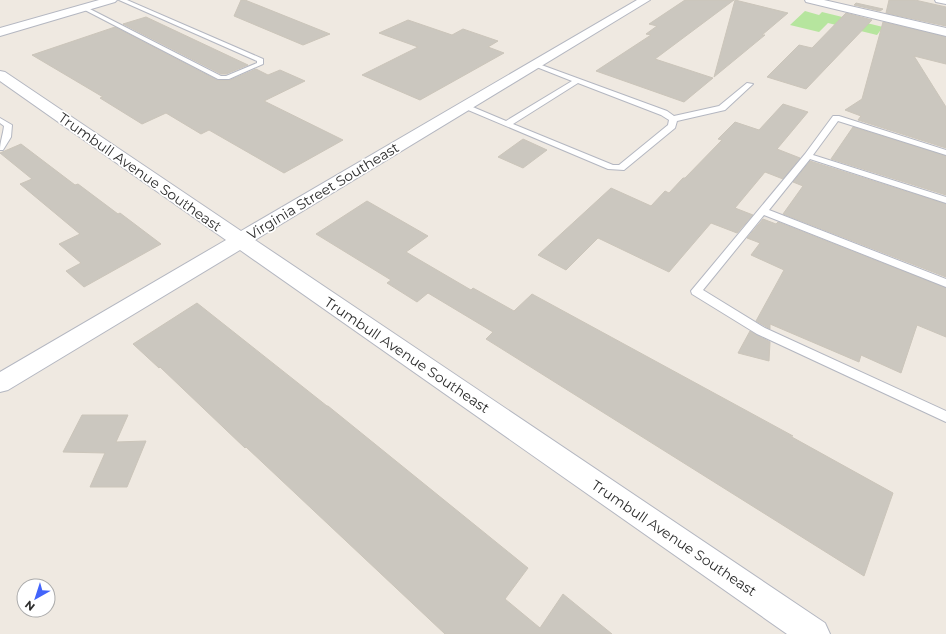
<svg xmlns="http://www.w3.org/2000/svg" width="946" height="634" font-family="Montserrat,sans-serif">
  <rect width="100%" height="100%" fill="#efe9e1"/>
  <path fill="#b6e59e" d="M805 11 819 15 822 12 883 27 877 35 828 23 819 32 790 25Z"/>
  <g fill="#cbc7bf" stroke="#cbc5ba">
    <path d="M241 0H245L330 34 303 45 234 16Z"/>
    <path d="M685 0H734L655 59 713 78 684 102 596 71 651 35 646 34 657 26 649 24Z"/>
    <path d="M735 0 788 13 762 35H765L714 77Z"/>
    <path d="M889 0H915L946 7V26L886 13Z"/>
    <path d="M856 3 883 9 880 11 854 5Z"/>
    <path d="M846 13 872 20 806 89 767 77 799 45 812 48Z"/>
    <path d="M146 17 248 65 226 74H221L123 24Z"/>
    <path d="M408 20 452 35 463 29 498 41 488 47 504 53 420 100 362 75 418 47 379 33Z"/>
    <path d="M883 22 946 37V64L914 56 946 107V148L858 120 861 116 845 110 862 99Z"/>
    <path d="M115 27 217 80H230L256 69 268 75 280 70 305 81 264 101 343 140 284 173 209 130 201 134 166 113 142 124 100 98 103 97 32 55Z"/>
    <path d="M783 104 808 112 777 149 800 158 783 179 765 172 735 208 753 215 737 233 711 223 669 272 598 238 566 270 538 255 611 188 651 206 665 191 669 193 683 178H685L722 140 718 139 735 122 759 130Z"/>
    <path d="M853 127 946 156V195L831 159Z"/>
    <path d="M523 139 547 150 523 168 498 157Z"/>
    <path d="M21 144 75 185 78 184 118 214 120 213 161 244 84 287 66 271 81 263 59 244 80 234 20 184 32 179 0 153Z"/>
    <path d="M810 161 946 204V277L783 214 803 186 793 182Z"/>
    <path d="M367 201 428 236 406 252 471 290 473 288 514 311 532 294 793 436H790L893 493 864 576 486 339 493 332 428 293 417 302 387 283 391 280 316 234Z"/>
    <path d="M763 219 776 224 778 222 946 288V337L917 325 901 373 861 355 859 362 770 324V329L756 321 784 270 751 255 760 243 747 238Z"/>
    <path d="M197 303 327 406H328L528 568 505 599 540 628 563 594 612 634H445L246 447 245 448 160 367 159 368 133 344Z"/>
    <path d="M750 331 770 342 769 361 738 353Z"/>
    <path d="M82 415H128L116 442 146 441 127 487H90L105 453 63 452Z"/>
  </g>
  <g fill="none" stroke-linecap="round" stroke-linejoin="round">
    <g stroke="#b4b7c1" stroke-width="2">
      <g id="lane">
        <path d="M119 0H127L263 59V64L229 79H218L81 8 86 7 221 76H226L257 63V61Z"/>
        <path d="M536 63 667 111 674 116 719 106 747 83 753 84 725 110 677 121 675 128 624 170 608 169 461 107 462 105H468L506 121 572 81 534 66 533 65ZM578 83 661 115 669 120 668 125 619 165H613L513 124Z"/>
        <path d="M833 116H839L946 150V155L838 121 813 155 946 197V203L810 159 769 210 946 279V287L764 215 703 290 765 328 946 411V422L757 334 692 294 691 291 805 154Z"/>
        <path d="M0 118 12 125 11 137 3 150H0C0 142 3 135 4 126L0 123Z"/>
      </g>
    </g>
    <g stroke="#b4b7c1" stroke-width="2">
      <g id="street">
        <path d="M637 0H650L255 240 825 623 830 634H787L240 250 8 390 0 392V372L226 240 0 81V71L5 72 241 231Z"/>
        <path d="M805 0H824L946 28V36L806 2Z"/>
        <path d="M935 0H946V4L936 2Z"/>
      </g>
    </g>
    <g stroke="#b4b7c1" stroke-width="2">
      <path id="secondary" d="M99 0H117L115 2 0 36V28Z"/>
    </g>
    <use href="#lane" fill="#fff" fill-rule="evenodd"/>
    <use href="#street" fill="#fff" fill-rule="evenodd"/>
    <use href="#secondary" fill="#fff" fill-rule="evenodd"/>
  </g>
  <g text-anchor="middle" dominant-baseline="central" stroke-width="3.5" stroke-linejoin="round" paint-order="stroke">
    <g font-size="14" fill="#2e2e2e" stroke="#fff">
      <text transform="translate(140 172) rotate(35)">Trumbull Avenue Southeast</text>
      <text transform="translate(323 191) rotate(-31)">Virginia Street Southeast</text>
      <text transform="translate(407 355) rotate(34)">Trumbull Avenue Southeast</text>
      <text transform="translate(674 538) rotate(34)">Trumbull Avenue Southeast</text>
    </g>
  </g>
  <g transform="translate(36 598) rotate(219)"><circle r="19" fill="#ffffff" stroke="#ababab"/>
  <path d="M0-3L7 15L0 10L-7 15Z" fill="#4264fb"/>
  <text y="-6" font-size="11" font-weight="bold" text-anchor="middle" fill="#2e2e2e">N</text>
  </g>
</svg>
